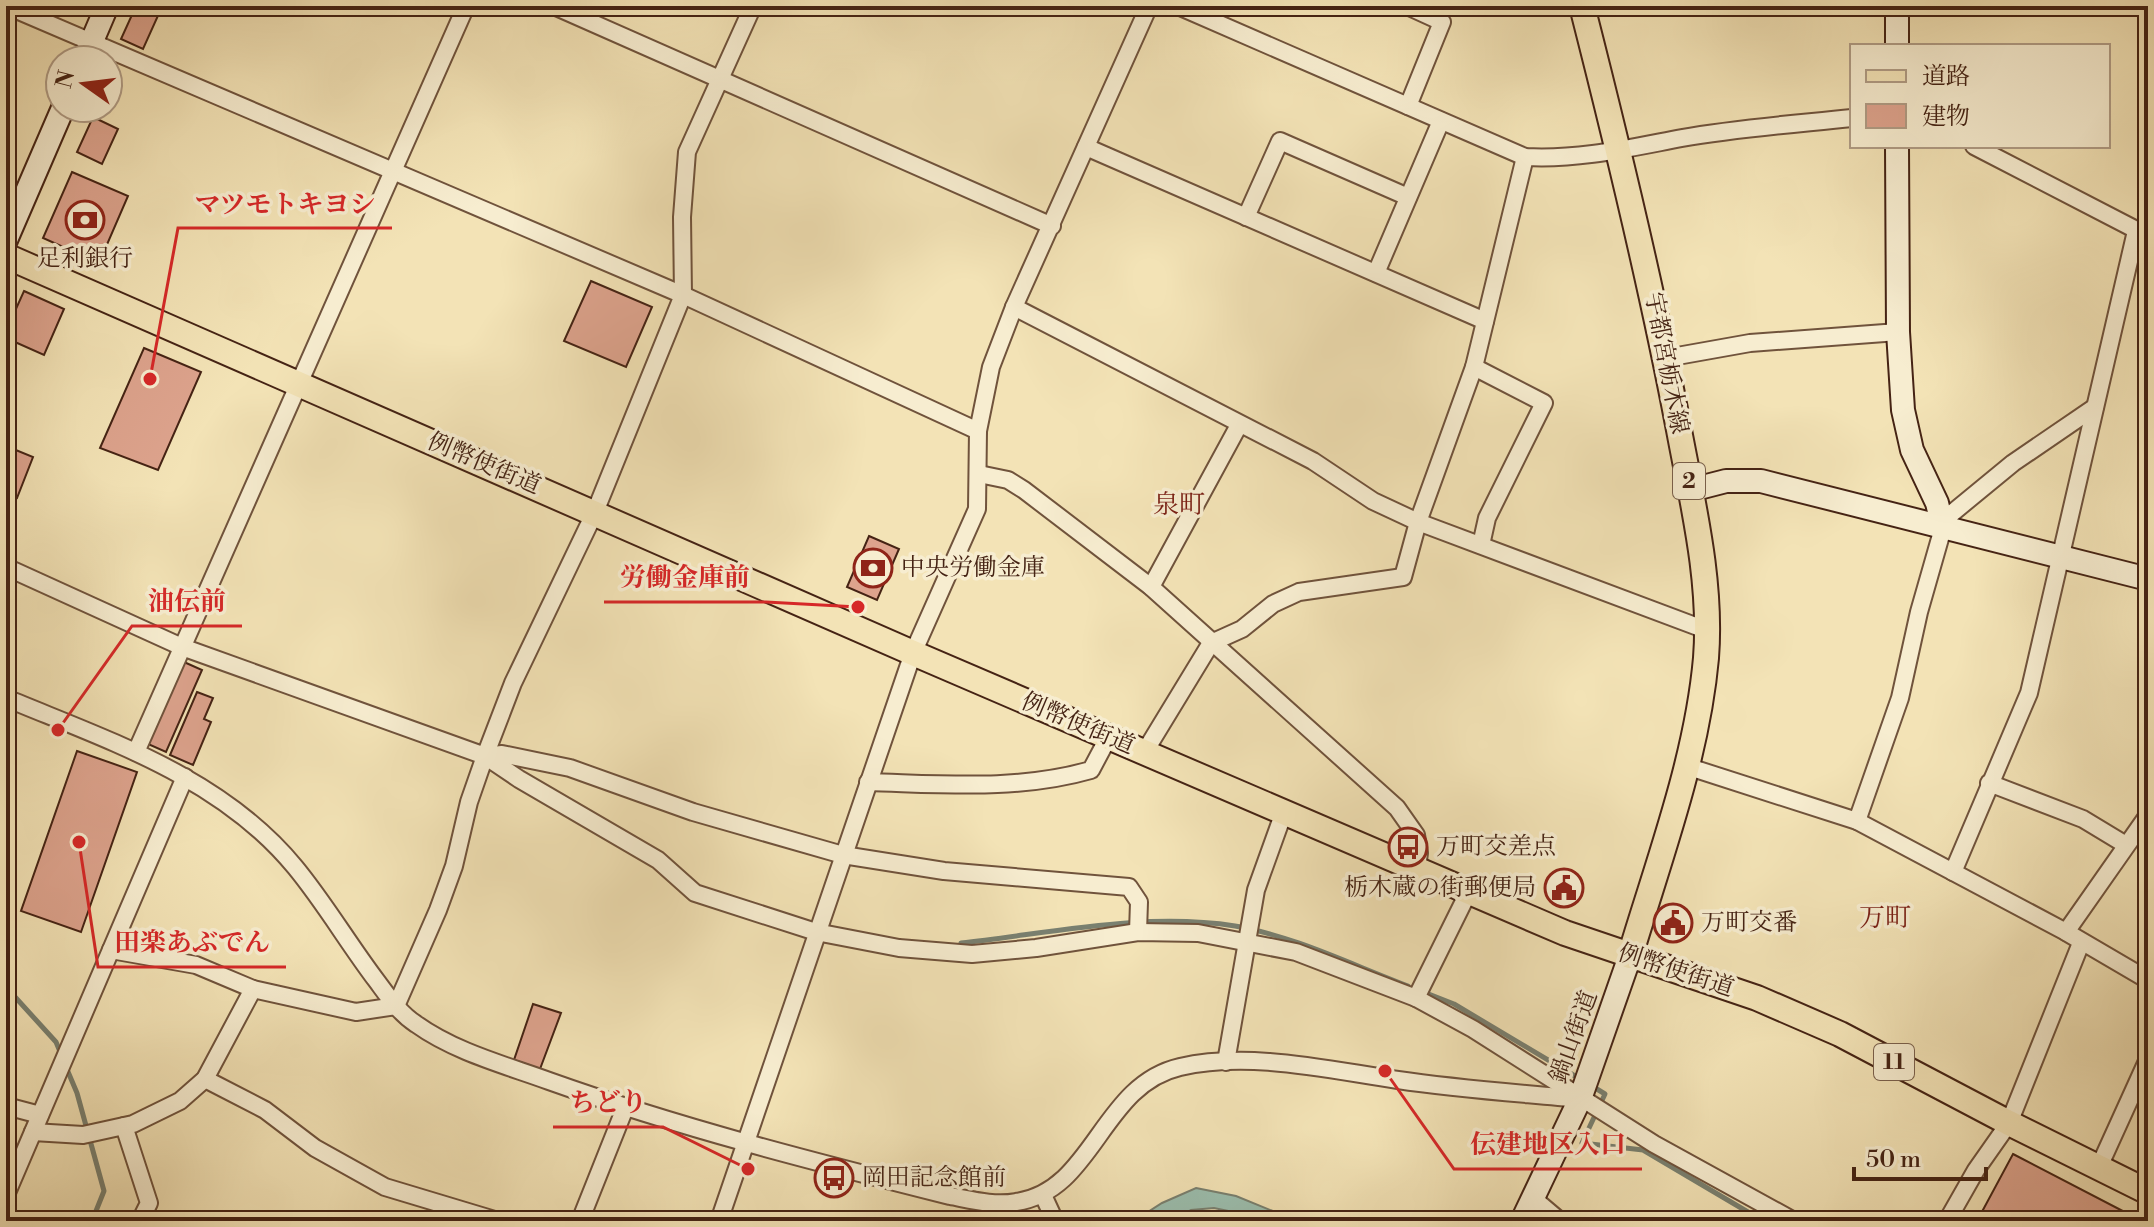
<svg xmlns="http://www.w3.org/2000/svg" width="2154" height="1227" font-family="'Libre Bodoni','Noto Serif JP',serif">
  <rect width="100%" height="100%" fill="#f3e3b6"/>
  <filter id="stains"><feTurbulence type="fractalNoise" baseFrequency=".0025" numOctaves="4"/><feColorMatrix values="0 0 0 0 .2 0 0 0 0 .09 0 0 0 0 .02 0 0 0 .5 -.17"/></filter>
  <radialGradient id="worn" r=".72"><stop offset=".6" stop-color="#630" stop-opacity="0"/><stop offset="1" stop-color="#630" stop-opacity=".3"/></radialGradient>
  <path fill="#9bbeae" stroke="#798070" stroke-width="2" d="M1196 1188 1236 1196 1297 1221H1253L1233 1212 1214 1208 1191 1210 1172 1221H1134L1162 1203Z"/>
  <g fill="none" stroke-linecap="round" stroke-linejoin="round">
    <g stroke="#798070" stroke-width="5">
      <path d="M961 943C1051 933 1144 912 1235 926 1294 936 1352 965 1408 986"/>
      <path d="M6 987 56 1042 61 1054"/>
      <path d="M1421 991 1454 1004 1580 1079"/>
      <path d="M66 1067 77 1093 104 1191 92 1221"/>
      <path d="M1592 1086 1605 1094 1582 1143 1643 1150 1753 1215 1756 1221"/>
    </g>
  </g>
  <g fill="#dda38d" stroke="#452314" stroke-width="2">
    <path d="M136 6H155L161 9 143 49 121 39Z"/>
    <path d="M93 117 118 129 102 164 77 152Z"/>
    <path d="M72 172 128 196 99 263 43 238Z"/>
    <path d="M591 281 652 307 626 367 564 341Z"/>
    <path d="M24 291 64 309 44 355 6 338V331Z"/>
    <path d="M144 348 201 372 158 470 100 448Z"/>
    <path d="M6 446 33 457 17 498 6 494Z"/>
    <path d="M869 536 899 549 877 600 847 587Z"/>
    <path d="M184 662 202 670 166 752 148 744Z"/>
    <path d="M197 692 213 698 204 719 211 722 193 765 170 755Z"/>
    <path d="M77 751 137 772 81 932 21 911Z"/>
    <path d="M533 1004 561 1013 540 1069 514 1060Z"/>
    <path d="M2013 1154 2142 1221H1977Z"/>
  </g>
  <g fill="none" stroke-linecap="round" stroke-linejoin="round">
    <g stroke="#70533c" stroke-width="20">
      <g id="street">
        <path d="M7 6 683 295 978 431"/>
        <path d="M554 6 1052 226"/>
        <path d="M1178 6 1525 157C1579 160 1629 148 1682 138 1738 128 1795 124 1852 118"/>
        <path d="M1407 6 1442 22 1408 106"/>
        <path d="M1974 146 2148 236"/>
        <path d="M1086 147 1485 321"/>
        <path d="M1246 217 1280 141 1408 197"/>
        <path d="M1376 273 1441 121"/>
        <path d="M1014 307 1313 461 1373 501 1418 522 1706 630"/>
        <path d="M1666 358 1750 343 1898 332"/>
        <path d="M1474 367 1544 403 1487 518 1481 545"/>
        <path d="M979 474 1008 480 1024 490 1151 587 1397 808 1416 835 1419 853 1417 868"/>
        <path d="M6 567 182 647 485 756 513 683 595 512 683 295 682 217 687 152 753 6"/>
        <path d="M1151 587 1239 425"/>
        <path d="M6 698C109 741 221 777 295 867 324 902 348 943 376 980 388 996 399 1013 416 1024 455 1052 505 1065 549 1081 681 1128 815 1162 950 1196 972 1200 994 1206 1016 1202 1094 1191 1101 1085 1180 1067 1251 1051 1328 1070 1398 1080 1458 1089 1519 1093 1580 1099"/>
        <path d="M136 752 466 6"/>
        <path d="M1144 753 1211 643 1242 629 1273 604 1299 592 1403 577 1418 522 1474 367 1525 157"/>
        <path d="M485 756 519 779 658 860 695 893 816 932 899 948 972 954 1036 948 1138 932 1198 933 1296 952 1416 998 1473 1029 1654 1144 1794 1221"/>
        <path d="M485 756 502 754 570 768 693 812 843 855 944 871 1129 887 1139 902 1138 932"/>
        <path d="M1686 766 1857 821 2066 932 2148 980"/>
        <path d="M868 782C943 784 1018 791 1091 770L1108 738"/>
        <path d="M1989 783 2083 819 2126 845"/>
        <path d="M1857 821 1900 698 1919 612 1943 528 1951 514 2013 463 2095 407"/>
        <path d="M1953 872 2029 693 2136 231"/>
        <path d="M2066 932 2148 815"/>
        <path d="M111 950 196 965 253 989 356 1012 396 1006 438 910 454 866 469 802 485 756"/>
        <path d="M1416 998 1469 891"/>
        <path d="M1226 1062 1256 890 1284 812"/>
        <path d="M205 1079 265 1110 315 1148 385 1187 498 1221"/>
        <path d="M6 1106 40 1115"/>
        <path d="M124 1126 149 1203 140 1221"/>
        <path d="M33 1132 83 1135 133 1124 180 1101 205 1079 253 989"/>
        <path d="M2099 1167 2148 1059"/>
        <path d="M6 1195 185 777"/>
        <path d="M1043 1195 1055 1221"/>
        <path d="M1534 1199 1560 1221"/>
        <path d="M580 1221 625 1108"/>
        <path d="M719 1221 913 653 977 509 978 431 991 367 1014 307 1149 6"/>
        <path d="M1947 1221 1976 1170 2009 1123 2081 943"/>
      </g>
    </g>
    <g stroke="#452314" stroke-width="26">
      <g id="secondary">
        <path d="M1897 6V46"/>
        <path d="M84 60 107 6"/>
        <path d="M1897 146 1898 332 1903 410 1912 450 1937 503 1943 528"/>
        <path d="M6 240 63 108"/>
        <path d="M1691 490 1726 481H1761L2148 579"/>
        <path d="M1522 1221 1580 1099 1630 956"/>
      </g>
    </g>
    <g stroke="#452314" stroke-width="28">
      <g id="primary">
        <path d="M1582 6C1618 147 1652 287 1679 430 1693 505 1712 582 1706 658 1697 759 1659 859 1630 956"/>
        <path d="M6 256 913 653 1565 933 1757 998 1840 1034 2009 1123 2148 1192"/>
      </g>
    </g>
    <use href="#street" stroke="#f7edd0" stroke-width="16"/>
    <use href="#secondary" stroke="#f7edd0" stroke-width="22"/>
    <use href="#primary" stroke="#f3e3b6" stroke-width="24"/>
  </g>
  <defs>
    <g id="bank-ring" transform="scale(2)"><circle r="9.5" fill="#f7edd0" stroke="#8f2418" stroke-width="1.5"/><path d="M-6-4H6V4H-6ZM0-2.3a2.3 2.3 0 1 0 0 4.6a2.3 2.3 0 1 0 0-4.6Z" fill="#8f2418"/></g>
    <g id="bus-ring" transform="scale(2)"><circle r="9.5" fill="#f7edd0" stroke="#8f2418" stroke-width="1.5"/><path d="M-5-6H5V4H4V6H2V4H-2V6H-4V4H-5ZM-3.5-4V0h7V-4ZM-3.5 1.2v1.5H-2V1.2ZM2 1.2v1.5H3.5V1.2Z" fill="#8f2418"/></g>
    <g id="civic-ring" transform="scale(2)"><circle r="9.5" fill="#f7edd0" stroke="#8f2418" stroke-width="1.5"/><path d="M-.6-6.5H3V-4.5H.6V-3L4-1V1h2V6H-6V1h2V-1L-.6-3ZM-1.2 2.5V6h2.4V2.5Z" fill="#8f2418"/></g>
  </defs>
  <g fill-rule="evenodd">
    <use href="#bank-ring" x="85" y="220"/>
    <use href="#bank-ring" x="873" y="568"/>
    <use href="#bus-ring" x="1408" y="847"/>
    <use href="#civic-ring" x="1564" y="888"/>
    <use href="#civic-ring" x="1673" y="923"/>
    <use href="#bus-ring" x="834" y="1178"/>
  </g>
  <g text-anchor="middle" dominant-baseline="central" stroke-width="7" stroke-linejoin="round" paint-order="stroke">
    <g fill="#f7edd0" stroke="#7a604c" stroke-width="2">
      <rect x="1673" y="463" width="32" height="36" rx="6"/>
      <rect x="1874" y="1044" width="40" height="36" rx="6"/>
    </g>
    <g font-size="22" font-weight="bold" fill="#452314">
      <text x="1689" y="481">2</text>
      <text x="1894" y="1062">11</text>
    </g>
    <g font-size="24" fill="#452314" stroke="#f7edd0" text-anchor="start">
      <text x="85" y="259" text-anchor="middle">足利銀行</text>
      <text x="901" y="568">中央労働金庫</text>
      <text x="1436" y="847">万町交差点</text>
      <text x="1536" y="888" text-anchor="end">栃木蔵の街郵便局</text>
      <text x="1701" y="923">万町交番</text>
      <text x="862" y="1178">岡田記念館前</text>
    </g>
    <g font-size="24" fill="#452314" stroke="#f7edd0">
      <text transform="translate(1666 363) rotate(79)">宇都宮栃木線</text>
      <text transform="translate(484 464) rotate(23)">例幣使街道</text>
      <text transform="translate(1078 724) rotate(23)">例幣使街道</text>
      <text transform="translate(1676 971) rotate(18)">例幣使街道</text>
      <text transform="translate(1574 1037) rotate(-70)">鍋山街道</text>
    </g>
    <g font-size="26" fill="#7a1f14" stroke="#f7edd0">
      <text x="1179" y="505">泉町</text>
      <text x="1885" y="918">万町</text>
    </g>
  </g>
  <path fill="none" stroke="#d62828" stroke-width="3" d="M150 379L178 228H392M858 607L766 602H604M58 730L132 626H242M79 842L98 967H286M748 1169L663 1127H553M1385 1071L1454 1169H1642"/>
  <g fill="#d62828" stroke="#f7edd0" stroke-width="3">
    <circle cx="150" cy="379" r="8"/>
    <circle cx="858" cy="607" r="8"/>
    <circle cx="58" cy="730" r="8"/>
    <circle cx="79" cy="842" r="8"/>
    <circle cx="748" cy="1169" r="8"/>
    <circle cx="1385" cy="1071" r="8"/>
  </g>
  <g font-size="26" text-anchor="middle" font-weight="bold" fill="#d62828" stroke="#f7edd0" stroke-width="7" stroke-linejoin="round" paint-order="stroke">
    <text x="285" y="213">マツモトキヨシ</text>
    <text x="685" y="586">労働金庫前</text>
    <text x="187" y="610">油伝前</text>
    <text x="192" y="951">田楽あぶでん</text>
    <text x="608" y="1111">ちどり</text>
    <text x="1548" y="1153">伝建地区入口</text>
  </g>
  <rect width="2154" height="1227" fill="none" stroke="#f3e3b6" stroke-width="32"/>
  <rect x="8" y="8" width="2138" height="1211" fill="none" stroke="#452314" stroke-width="4"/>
  <rect x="16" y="16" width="2122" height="1195" fill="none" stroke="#452314" stroke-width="2"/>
  <rect x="1850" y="44" width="260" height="104" fill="#f7edd0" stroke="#b09c85" stroke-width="2"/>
  <rect x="1866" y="70" width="40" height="12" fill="#f3e3b6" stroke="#b09c85" stroke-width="2"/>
  <text x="1922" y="84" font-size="24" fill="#452314">道路</text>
  <rect x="1866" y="104" width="40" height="24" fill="#dda38d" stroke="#b09c85" stroke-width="2"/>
  <text x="1922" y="124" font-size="24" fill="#452314">建物</text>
  <g transform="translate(84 84) rotate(284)"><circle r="38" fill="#f7edd0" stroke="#b09c85" stroke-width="2"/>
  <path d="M0-6L14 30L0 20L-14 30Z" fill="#8f2418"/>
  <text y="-12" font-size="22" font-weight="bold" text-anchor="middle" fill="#452314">N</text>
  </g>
  <path d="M1854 1167v12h132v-12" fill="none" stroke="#452314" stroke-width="4"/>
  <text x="1866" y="1167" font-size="24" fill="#452314" stroke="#f7edd0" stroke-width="6" paint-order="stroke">50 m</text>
  <rect width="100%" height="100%" filter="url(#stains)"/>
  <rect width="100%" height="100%" fill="url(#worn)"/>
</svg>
